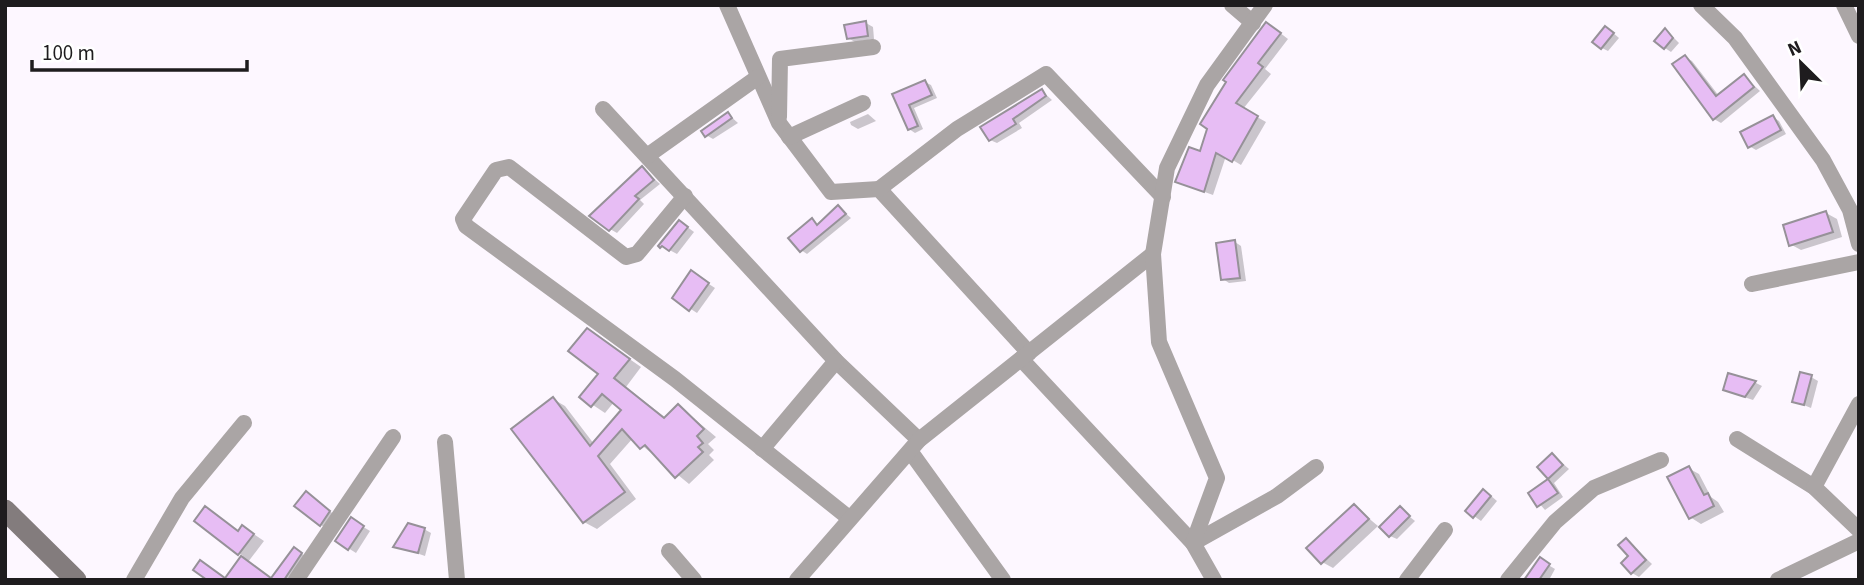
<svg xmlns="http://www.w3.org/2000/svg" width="1864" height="585" font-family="'Source Sans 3',sans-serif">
  <rect width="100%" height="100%" fill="#fdf7ff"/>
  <g fill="#0003">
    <path d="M866 23 873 27 874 39 855 42 848 38Z"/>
    <path d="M1275 29 1288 39 1265 69 1271 74 1243 109 1266 122 1241 165 1226 156 1213 195 1177 182 1201 153Z"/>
    <path d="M1666 30 1679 43 1671 52 1665 48Z"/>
    <path d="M1612 32 1619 38 1608 51 1602 48Z"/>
    <path d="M1685 57 1692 61 1719 96 1744 76 1760 91 1721 123 1714 119Z"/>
    <path d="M925 82 931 85 937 98 914 108 923 129 915 133 909 129 894 95Z"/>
    <path d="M1042 91 1052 100 1019 123 1022 128 997 143 990 140Z"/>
    <path d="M728 114 738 123 713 139 706 135Z"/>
    <path d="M868 114 876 121 858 129 851 125 850 122Z"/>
    <path d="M1773 117 1779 121 1786 134 1756 150 1749 146Z"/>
    <path d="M642 168 660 184 640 200 644 204 617 233 610 229Z"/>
    <path d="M838 207 851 218 807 254 801 250 812 220 819 225Z"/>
    <path d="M1826 213 1837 219 1842 237 1801 250 1790 244Z"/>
    <path d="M686 226 694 232 677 254 660 245Z"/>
    <path d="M1235 242 1241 246 1246 281 1229 283 1223 279Z"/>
    <path d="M698 277 715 288 697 313 674 298Z"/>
    <path d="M588 330 641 367 626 387 666 418 679 406 716 437 708 444 714 450 709 455 714 460 689 484 633 438 610 464 636 499 597 529 584 522 553 399 565 406 594 444 624 409 614 402 605 413 581 397 600 374Z"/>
    <path d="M1729 375 1756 383 1762 386 1753 400 1732 393 1725 389Z"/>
    <path d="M1811 377 1818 381 1811 408 1794 401Z"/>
    <path d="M1553 455 1569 469 1554 483 1563 497 1545 510 1530 493 1550 479 1539 467Z"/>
    <path d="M1688 468 1699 474 1711 497 1718 502 1724 512 1701 524 1690 517Z"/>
    <path d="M1490 495 1497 501 1481 521 1467 511Z"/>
    <path d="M313 498 336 516 327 529 321 525Z"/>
    <path d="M1354 506 1378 526 1333 568 1322 562Z"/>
    <path d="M206 508 239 532 243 527 264 541 248 562 272 579 294 550 304 555 298 580H208L226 579 243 556 196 521Z"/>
    <path d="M1400 509 1415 521 1397 539 1390 536Z"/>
    <path d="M352 520 370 531 356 553 337 541Z"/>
    <path d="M424 529 431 533 425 556 396 546Z"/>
    <path d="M1626 540 1652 564 1639 577 1632 573Z"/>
    <path d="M1540 560 1555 569 1549 580H1524Z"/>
  </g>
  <g fill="#e7bdf4" stroke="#969198" stroke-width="2">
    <path d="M866 21 868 36 847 39 844 25Z"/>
    <path d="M1266 22 1281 33 1258 63 1263 67 1236 103 1258 116 1232 162 1216 153 1204 192 1175 182 1189 147 1200 151 1207 129 1200 124 1226 82 1223 80Z"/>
    <path d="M1605 26 1614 33 1601 49 1592 42Z"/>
    <path d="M1665 28 1673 38 1664 49 1654 41Z"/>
    <path d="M1685 55 1716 96 1744 74 1754 87 1713 120 1672 64Z"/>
    <path d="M925 80 932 95 909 105 918 126 908 130 892 94Z"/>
    <path d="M1042 89 1046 96 1013 119 1016 124 989 141 980 127Z"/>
    <path d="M728 112 732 118 705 137 701 131Z"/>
    <path d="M1773 115 1781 130 1748 148 1740 132Z"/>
    <path d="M642 166 654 180 635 196 639 199 609 231 589 216Z"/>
    <path d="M838 205 846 214 800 252 788 238 812 218 817 225Z"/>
    <path d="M1826 211 1833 232 1789 246 1783 225Z"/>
    <path d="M679 220 688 227 669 251 662 246 660 248 658 246Z"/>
    <path d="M1235 240 1240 278 1221 280 1216 243Z"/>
    <path d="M691 270 709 283 689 311 672 298Z"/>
    <path d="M587 328 630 359 614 378 664 418 678 404 704 429 697 436 703 443 698 447 703 452 675 478 645 445 640 449 622 429 598 456 625 492 583 523 511 429 553 397 590 446 621 410 602 394 591 407 579 397 598 374 568 351Z"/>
    <path d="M1800 372 1812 375 1804 405 1792 402Z"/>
    <path d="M1728 373 1756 381 1745 397 1723 390Z"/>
    <path d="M1552 453 1563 465 1548 479 1537 467Z"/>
    <path d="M1689 466 1704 495 1708 493 1714 506 1689 519 1667 477Z"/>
    <path d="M1548 479 1558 493 1537 507 1528 493Z"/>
    <path d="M1483 489 1491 496 1473 518 1465 511Z"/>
    <path d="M306 491 330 511 320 526 294 506Z"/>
    <path d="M1354 504 1369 519 1321 564 1306 548Z"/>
    <path d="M205 506 238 531 242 525 254 534 238 555 194 521Z"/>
    <path d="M1400 506 1410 516 1389 537 1379 527Z"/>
    <path d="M351 517 364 526 348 550 335 541Z"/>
    <path d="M408 523 425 528 418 553 393 547Z"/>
    <path d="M1626 538 1646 560 1631 574 1621 563 1628 556 1618 545Z"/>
    <path d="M294 547 302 553 284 580H207L193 570 200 560 225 578 241 556 271 578Z"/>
    <path d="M1540 557 1550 564 1539 580H1524Z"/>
  </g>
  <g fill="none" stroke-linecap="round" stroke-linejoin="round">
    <g stroke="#aaa5a5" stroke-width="16">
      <path d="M727 5 779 123 831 192 879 189 1029 353"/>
      <path d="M1232 5 1253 23"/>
      <path d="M1701 5 1735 38 1823 160 1850 210 1859 244"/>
      <path d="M1844 5 1859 36"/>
      <path d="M603 109 836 361 919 440"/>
      <path d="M779 117 780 59 873 47"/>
      <path d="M789 137 863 103"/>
      <path d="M647 156 758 77"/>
      <path d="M879 189 957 129 1046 74 1163 197"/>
      <path d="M685 196 637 254 626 257 509 167 496 170 463 219 466 226 675 379 849 518"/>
      <path d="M1752 284 1859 262"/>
      <path d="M1021 359 1193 543 1277 496 1316 467"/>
      <path d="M1737 439 1814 487 1859 530"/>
      <path d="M445 442 457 580"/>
      <path d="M762 449 836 361"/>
      <path d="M910 451 1003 580"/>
      <path d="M1814 487 1859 404"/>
      <path d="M669 551 694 580"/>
      <path d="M134 580 182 498 244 423"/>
      <path d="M296 580 393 437"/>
      <path d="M797 580 919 440 1153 254"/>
      <path d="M1214 580 1193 543 1217 478 1159 342 1153 254 1167 168 1207 85 1265 5"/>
      <path d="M1407 580 1445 530"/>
      <path d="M1508 580 1555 522 1594 488 1661 460"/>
      <path d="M1778 580 1859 541"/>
    </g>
    <path stroke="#837c7d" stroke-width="21" d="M5 510 76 580"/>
  </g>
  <rect width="1864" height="585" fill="none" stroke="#1e1c1e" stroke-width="14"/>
  <g transform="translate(1801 63) rotate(336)" stroke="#ffffff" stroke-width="5" paint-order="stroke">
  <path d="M0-5L12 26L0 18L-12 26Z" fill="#1e1c1e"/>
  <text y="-10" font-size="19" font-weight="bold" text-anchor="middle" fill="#1e1c1e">N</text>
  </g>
  <path d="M32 60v10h215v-10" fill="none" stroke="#1e1c1e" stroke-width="3.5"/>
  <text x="42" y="60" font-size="21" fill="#1e1c1e" stroke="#ffffff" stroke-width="5" paint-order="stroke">100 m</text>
</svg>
